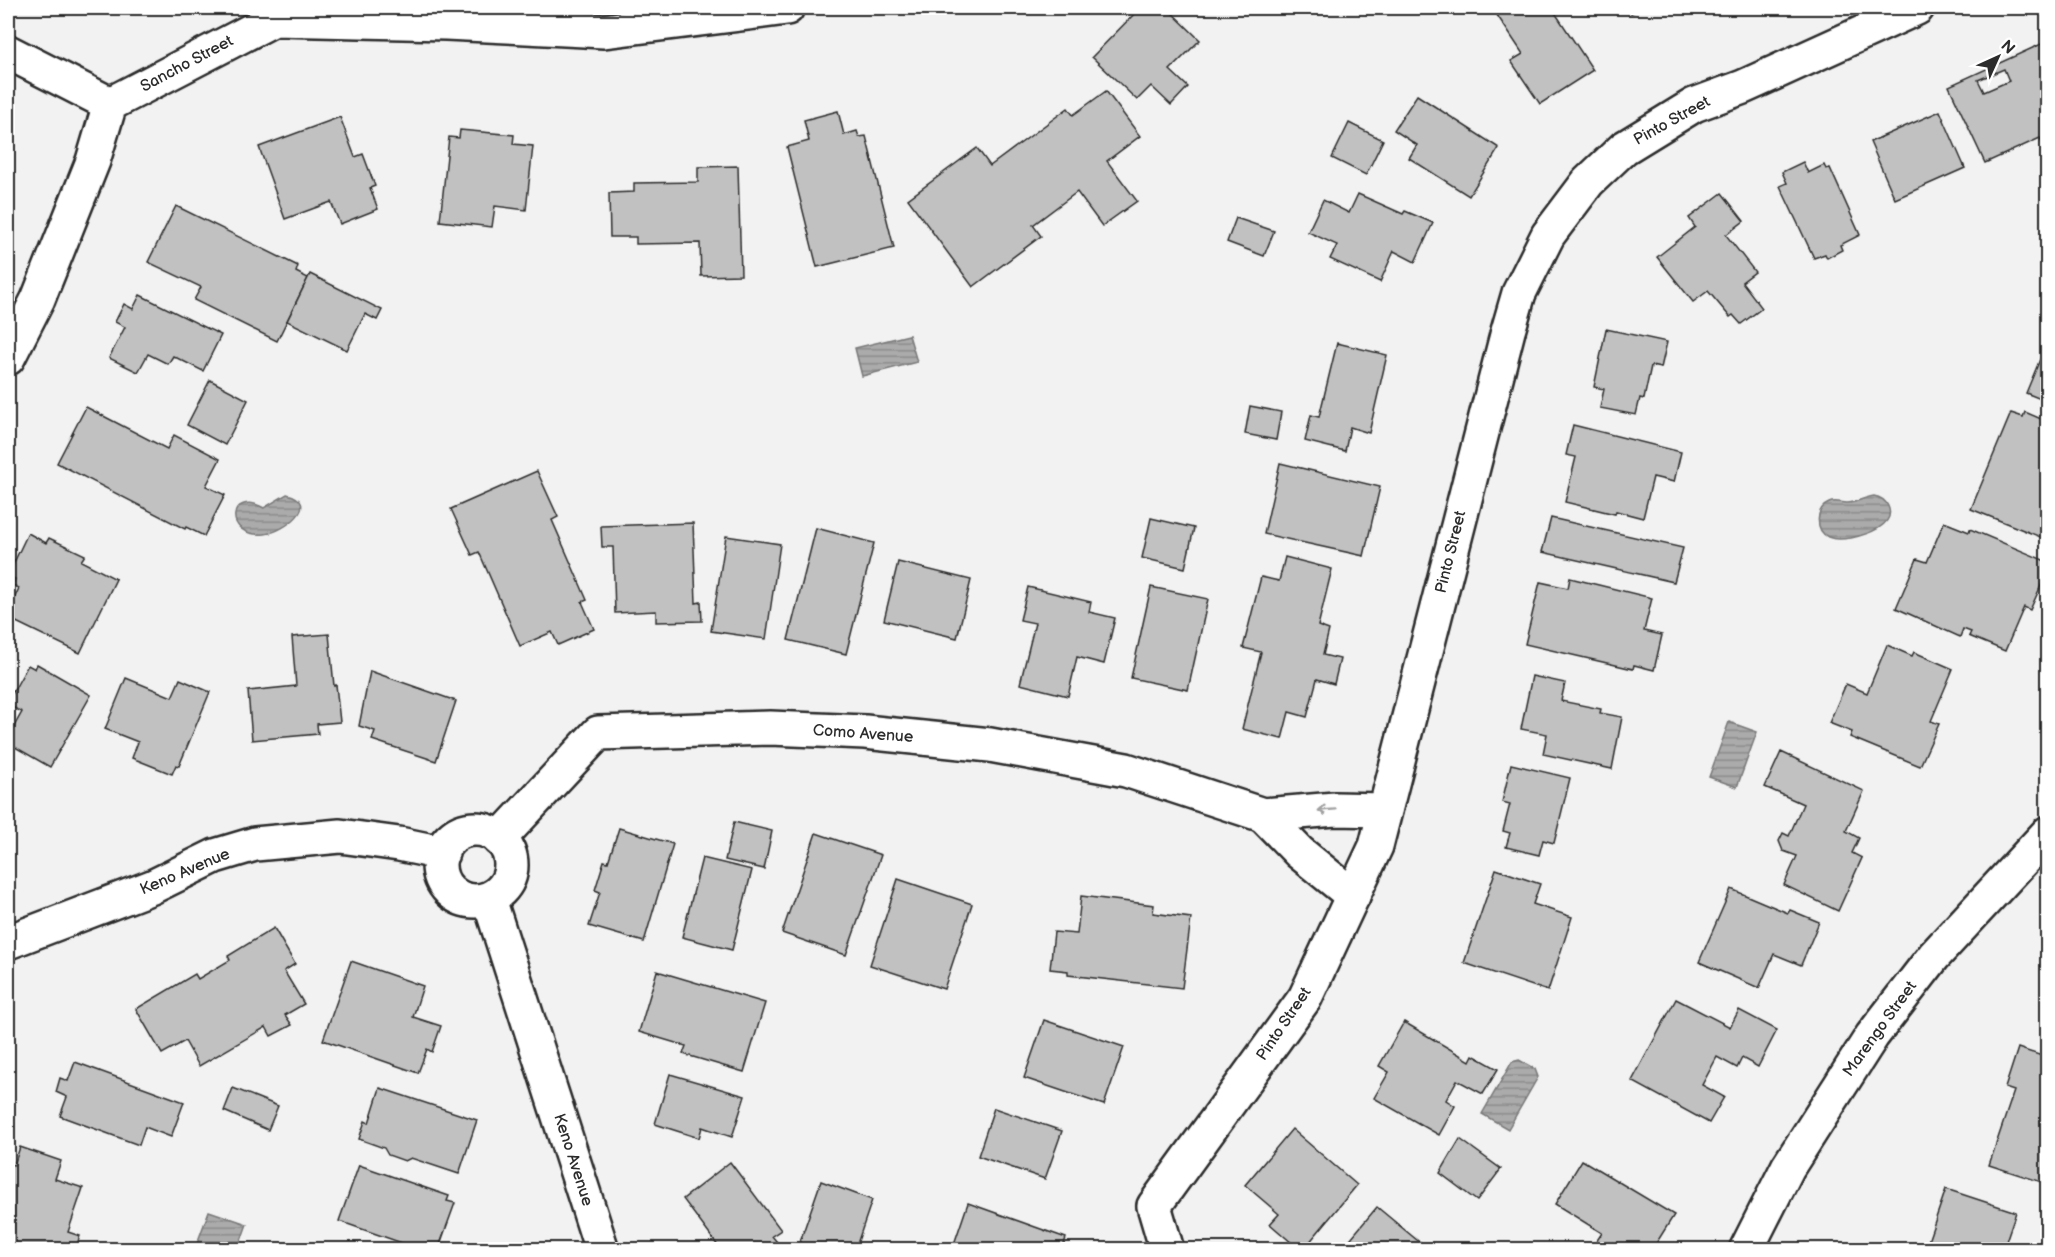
<svg xmlns="http://www.w3.org/2000/svg" width="2055" height="1257" font-family="'Balsamiq Sans',sans-serif">
  <defs>
    <pattern id="water-rules" width="6" height="5" patternUnits="userSpaceOnUse" patternTransform="scale(1.5)"><rect width="6" height="5" fill="#ababab"/><path d="M0 2.5h6" fill="none" stroke="#8b8b8b"/></pattern>
  </defs>
  <rect width="100%" height="100%" fill="#f2f2f2"/>
  <filter id="ink" filterUnits="userSpaceOnUse"><feTurbulence type="fractalNoise" baseFrequency=".0167" numOctaves="2"/><feDisplacementMap in="SourceGraphic" scale="12" xChannelSelector="R" yChannelSelector="G"/><feConvolveMatrix kernelMatrix="1 2 1 2 8 2 1 2 1" color-interpolation-filters="sRGB"/></filter>
  <g filter="url(#ink)">
    <g fill="url(#water-rules)" stroke="#787878" stroke-width="1.5">
      <path d="M909 335 917 362 862 376 855 348Z"/>
      <path d="M287 494C323 503 284 532 265 534 221 538 229 488 264 508Z"/>
      <path d="M1874 496C1880 497 1885 500 1888 506 1897 526 1865 535 1851 538 1844 539 1835 540 1828 537 1815 530 1815 509 1829 503 1835 500 1841 503 1847 503 1857 503 1864 497 1874 496Z"/>
      <path d="M1729 722 1757 732 1737 787 1709 777Z"/>
      <path d="M1519 1060 1535 1069 1538 1077 1508 1129 1482 1114 1512 1062Z"/>
      <path d="M209 1211 247 1224 238 1249H195Z"/>
    </g>
    <g fill="#c1c1c1" stroke="#2b2b2b" stroke-width="1.5" fill-rule="evenodd">
      <path d="M1140 8H1167L1200 40 1170 70 1188 87 1171 105 1151 86 1137 100 1092 57Z"/>
      <path d="M1495 8H1552L1593 70 1540 104 1511 61 1523 54 1493 9Z"/>
      <path d="M1628 8H1643L1631 13Z"/>
      <path d="M2048 41V143L2043 145 2040 138 1985 163 1949 86ZM2004 69 2009 81 1984 92 1978 80Z"/>
      <path d="M1106 91 1140 136 1107 161 1137 201 1102 226 1077 192 1033 225 1041 236 973 287 908 199 977 148 990 166 1068 108 1073 115Z"/>
      <path d="M1417 95 1499 148 1469 196 1409 158 1417 145 1394 130Z"/>
      <path d="M838 111 844 135 857 131 859 137 866 136 894 248 817 267 787 147 809 141 804 120Z"/>
      <path d="M1940 111 1965 168 1895 199 1870 142Z"/>
      <path d="M340 117 355 157 363 154 375 186 370 188 378 209 340 224 331 202 285 219 259 147Z"/>
      <path d="M1349 123 1383 140 1366 175 1332 158Z"/>
      <path d="M460 130 514 135 513 144 533 146 526 210 495 206 492 227 440 221 449 137 459 138Z"/>
      <path d="M1803 162 1808 173 1824 165 1826 169 1830 168 1860 235 1840 245 1842 250 1827 258 1825 254 1814 258 1780 186 1787 183 1782 172Z"/>
      <path d="M738 166 741 275 701 276 700 243 636 244V237H610L609 193 634 192V183L698 182V167Z"/>
      <path d="M1722 193 1744 221 1726 235 1755 272 1742 282 1762 308 1741 324 1733 315 1730 317 1708 291 1693 302 1657 257 1695 227 1689 218Z"/>
      <path d="M1358 194 1403 214 1405 211 1433 223 1415 262 1394 251 1380 282 1330 259 1337 245 1308 232 1323 200 1349 213Z"/>
      <path d="M176 206 298 266 296 272 308 278 277 341 194 300 201 287 148 262Z"/>
      <path d="M1236 218 1274 231 1264 256 1227 242Z"/>
      <path d="M310 274 382 310 377 320 365 314 347 350 287 321Z"/>
      <path d="M140 295 221 335 203 371 173 356 168 364 148 354 138 372 109 358 125 327 115 322 124 304 133 309Z"/>
      <path d="M1606 329 1667 342 1661 368 1651 366 1644 399 1640 398 1636 415 1600 408 1604 389 1594 387Z"/>
      <path d="M2048 340V402L2026 393Z"/>
      <path d="M1337 343 1387 355 1369 433 1350 427 1345 451 1305 441 1311 415 1319 417Z"/>
      <path d="M210 380 248 400 225 445 187 425Z"/>
      <path d="M1250 406 1281 412 1276 440 1245 434Z"/>
      <path d="M86 407 167 449 174 435 220 459 206 486 225 495 204 536 186 527 185 529 57 463Z"/>
      <path d="M2025 412 2048 422V540L1971 509 2011 413 2023 417Z"/>
      <path d="M1573 425 1681 452 1674 482 1653 477 1643 518 1616 511 1615 514 1565 502 1576 457 1566 455Z"/>
      <path d="M1280 463 1380 487 1364 556 1264 534Z"/>
      <path d="M537 471 558 517 552 520 587 600 582 602 594 629 558 645 552 632 520 646 479 552 472 555 451 509Z"/>
      <path d="M1151 518 1194 528 1185 568 1142 558Z"/>
      <path d="M1551 518 1683 548 1674 582 1542 552Z"/>
      <path d="M1944 522 1969 532 1970 529 2048 562V570L2030 610 2024 607 2005 651 1969 636 1971 632 1963 629 1960 637 1896 608 1917 559 1927 562Z"/>
      <path d="M693 523 696 603 701 602 702 621 656 622V611L615 613 613 547H602L601 526Z"/>
      <path d="M816 528 874 543 846 654 788 640Z"/>
      <path d="M28 533 46 543 49 538 85 555 81 561 116 579 80 653 8 618V612L19 588 13 585 15 579 8 575Z"/>
      <path d="M726 536 780 544 766 639 711 631Z"/>
      <path d="M1285 557 1332 569 1318 626 1329 630 1323 655 1340 659 1334 684 1317 679 1307 717 1289 712 1282 739 1242 729 1261 652 1243 648 1261 577 1279 581Z"/>
      <path d="M898 562 971 580 957 638 884 620Z"/>
      <path d="M1570 578 1652 598 1644 631 1662 635 1654 670 1634 665 1633 669 1525 644 1540 582 1568 588Z"/>
      <path d="M1028 587 1091 602 1089 612 1115 618 1104 664 1077 657 1068 696 1020 684 1035 623 1020 620Z"/>
      <path d="M1151 587 1208 599 1188 690 1131 678Z"/>
      <path d="M329 634 334 686 336 685 340 722 317 724 318 734 252 740 248 691 296 686 292 637Z"/>
      <path d="M1887 645 1912 656 1914 652 1953 669 1931 721 1939 724 1920 766 1850 737 1852 732 1829 723 1846 684 1867 693Z"/>
      <path d="M37 664 91 695 50 767 8 743V737L22 712 8 705V701L28 665 35 669Z"/>
      <path d="M370 671 456 701 436 761 372 740 375 731 359 726Z"/>
      <path d="M1532 676 1565 683 1561 701 1601 709 1600 713 1622 717 1612 769 1543 754 1547 734 1521 729Z"/>
      <path d="M126 678 172 697 180 679 210 692 179 766 176 765 172 774 132 758 138 742 105 729Z"/>
      <path d="M1781 752 1864 791 1846 831 1859 838 1852 853 1862 858 1838 911 1784 885 1797 856 1783 851 1779 841 1783 833 1789 836 1803 804 1765 787Z"/>
      <path d="M1511 764 1570 778 1554 843 1543 840 1539 855 1506 847 1510 833 1503 831 1510 804 1502 802Z"/>
      <path d="M734 822 772 831 764 869 725 860Z"/>
      <path d="M619 828 673 844 644 942 589 926 600 892 595 890 604 861 608 862Z"/>
      <path d="M816 833 881 855 846 955 782 933Z"/>
      <path d="M702 858 752 870 732 950 682 937Z"/>
      <path d="M1496 869 1540 884 1533 904 1572 917 1548 991 1464 963Z"/>
      <path d="M898 879 972 904 944 989 870 965Z"/>
      <path d="M1731 889 1788 913 1790 910 1819 922 1801 965 1774 954 1759 988 1699 962Z"/>
      <path d="M1081 896 1154 905 1153 913 1191 918 1182 988 1068 975V971L1050 969 1054 932 1077 934Z"/>
      <path d="M274 928 295 964 284 971 304 1004 285 1015 292 1025 271 1036 266 1027 199 1066 185 1041 162 1054 136 1009 195 974 198 979 230 960 228 956Z"/>
      <path d="M351 961 423 986 413 1017 441 1026 432 1052 427 1049 418 1073 323 1040Z"/>
      <path d="M657 971 765 1003 744 1072 683 1054 686 1046 639 1032Z"/>
      <path d="M1676 999 1730 1027 1739 1010 1777 1030 1758 1067 1742 1058 1737 1068 1717 1057 1702 1085 1724 1097 1709 1123 1632 1081Z"/>
      <path d="M1044 1020 1124 1047 1104 1105 1024 1078Z"/>
      <path d="M1404 1022 1470 1061 1473 1055 1498 1069 1483 1094 1457 1080 1446 1100 1455 1106 1439 1135 1374 1098 1389 1072 1379 1066Z"/>
      <path d="M2018 1048 2048 1058V1184L1989 1165 2014 1091 2005 1088Z"/>
      <path d="M75 1062 184 1102 171 1137 145 1127 139 1145 60 1116 67 1097 56 1092 60 1078 68 1081Z"/>
      <path d="M670 1074 745 1096 732 1137 702 1127 699 1138 655 1124Z"/>
      <path d="M233 1088 278 1106 268 1130 224 1111Z"/>
      <path d="M380 1088 477 1120 459 1174 411 1158 405 1161 388 1155 384 1148 359 1139 365 1121 369 1123Z"/>
      <path d="M994 1108 1062 1131 1045 1179 978 1156Z"/>
      <path d="M1292 1129 1357 1185 1303 1250H1300L1270 1224 1279 1214 1245 1185Z"/>
      <path d="M1460 1139 1501 1169 1477 1201 1440 1173Z"/>
      <path d="M20 1147 61 1161 55 1179 83 1188 68 1232 80 1236 75 1250H8V1164L14 1165Z"/>
      <path d="M1582 1160 1674 1215 1652 1250H1629L1625 1247 1624 1250H1594L1592 1248 1602 1233 1555 1204Z"/>
      <path d="M730 1162 781 1230 772 1236 781 1247 778 1250H721L683 1199Z"/>
      <path d="M359 1165 449 1196 447 1201 455 1203 438 1250H422L339 1221Z"/>
      <path d="M821 1181 872 1200 855 1250H797Z"/>
      <path d="M1946 1189 2016 1212 2003 1250H1925Z"/>
      <path d="M968 1203 1066 1238 1062 1250H952Z"/>
      <path d="M1377 1207 1429 1250H1341Z"/>
      <path d="M333 1245 347 1250H331Z"/>
    </g>
    <g fill="none" stroke-linecap="round" stroke-linejoin="round">
      <g stroke="#2b2b2b" stroke-width="38">
        <g id="street">
          <path d="M8 52 110 104"/>
          <path d="M8 358 38 299 93 161 110 104 274 19 446 23 604 31 787 8"/>
          <path d="M1263 815 1299 852 1353 896"/>
          <circle cx="475" cy="865" r="36"/>
          <path d="M499 839 598 733 770 728 865 732 990 745 1126 770 1263 815 1335 809 1385 810"/>
          <path d="M489 899 602 1250"/>
          <path d="M8 942 152 887 215 856 255 844 340 836 399 844 442 853"/>
          <path d="M1167 1250 1154 1206 1305 998 1376 846 1508 331 1519 293 1548 235 1588 182 1624 148 1694 105 1743 87 1917 8"/>
          <path d="M1746 1250 1788 1167 1872 1036 1934 956 2048 833"/>
        </g>
      </g>
      <use href="#street" stroke="#fff" stroke-width="33"/>
    </g>
    <defs><path id="oneway-shaft" d="M-6 0H5M1.5-3L5.5 0L1.5 3" fill="none" stroke-width="1.6" stroke-linecap="round" stroke-linejoin="round" transform="scale(1.5)"/></defs>
    <use stroke="#a0a0a0" href="#oneway-shaft" transform="translate(1327 810) rotate(176)"/>
  </g>
  <g text-anchor="middle" dominant-baseline="central" stroke-width="6" stroke-linejoin="round" paint-order="stroke">
    <g font-size="16" fill="#2b2b2b" stroke="#fff">
      <text transform="translate(187 64) rotate(-28)">Sancho Street</text>
      <text transform="translate(1672 121) rotate(-29)">Pinto Street</text>
      <text transform="translate(1451 552) rotate(-76)">Pinto Street</text>
      <text transform="translate(863 734) rotate(4)">Como Avenue</text>
      <text transform="translate(185 872) rotate(-23)">Keno Avenue</text>
      <text transform="translate(1284 1024) rotate(-56)">Pinto Street</text>
      <text transform="translate(1880 1029) rotate(-54)">Marengo Street</text>
      <text transform="translate(573 1160) rotate(72)">Keno Avenue</text>
    </g>
  </g>
  <rect width="2055" height="1257" fill="none" stroke="#fff" stroke-width="30"/>
  <rect x="15" y="15" width="2025" height="1227" fill="none" stroke="#2b2b2b" stroke-width="2" filter="url(#ink)"/>
  <g transform="translate(1998 57) rotate(45)" stroke="#ffffff" stroke-width="4.5" paint-order="stroke">
  <path d="M0-4.5L10 22L0 15L-10 22Z" fill="#2b2b2b"/>
  <text y="-9" font-size="16" font-weight="bold" text-anchor="middle" fill="#2b2b2b">N</text>
  </g>
</svg>
